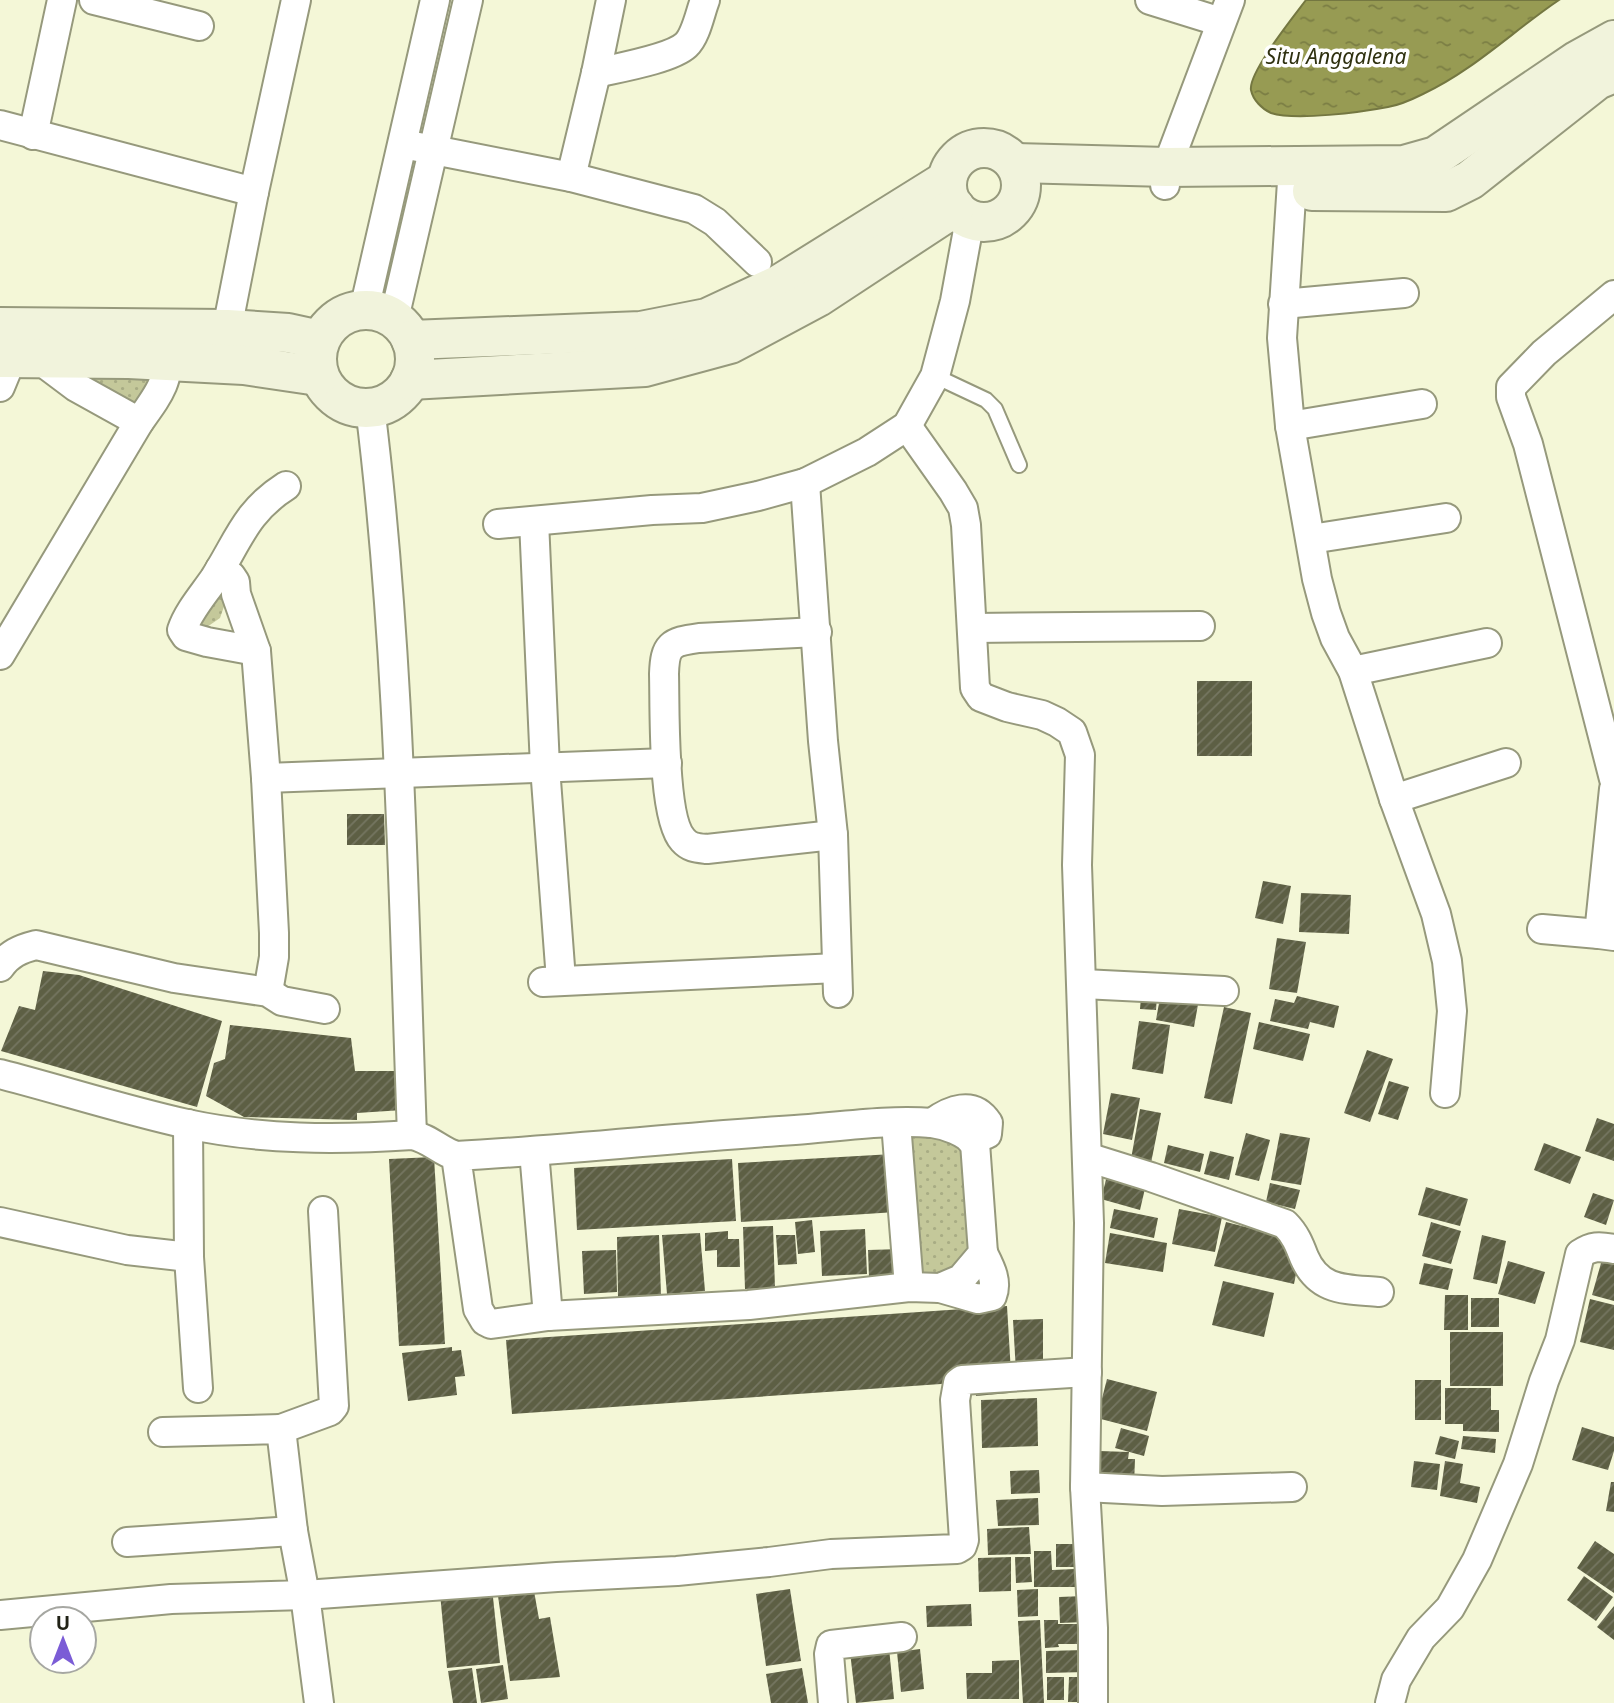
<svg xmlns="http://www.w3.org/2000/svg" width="1614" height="1703" font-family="'Noto Sans',sans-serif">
  <defs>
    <pattern id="grass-dots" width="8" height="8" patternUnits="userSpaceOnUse" patternTransform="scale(1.75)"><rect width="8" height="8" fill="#c4c89a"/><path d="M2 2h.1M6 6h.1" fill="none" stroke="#a8ac84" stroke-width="1.8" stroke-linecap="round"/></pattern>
    <pattern id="water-ripples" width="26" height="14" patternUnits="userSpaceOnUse" patternTransform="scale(1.75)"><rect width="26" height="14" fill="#979b53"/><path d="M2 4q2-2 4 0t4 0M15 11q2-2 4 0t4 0" fill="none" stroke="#7b7e44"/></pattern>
    <pattern id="building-hatch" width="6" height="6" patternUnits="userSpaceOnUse" patternTransform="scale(1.75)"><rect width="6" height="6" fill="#5d5f44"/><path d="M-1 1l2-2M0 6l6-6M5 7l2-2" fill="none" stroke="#757661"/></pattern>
  </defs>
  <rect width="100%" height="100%" fill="#f4f7d7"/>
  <g fill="url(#grass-dots)">
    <path d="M159 368 136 408 122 409 77 369Z"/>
    <path d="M218 589 228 595 220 618 207 627 201 625V619Z"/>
    <path d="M938 1127 961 1142 968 1250 945 1278H920L907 1141Z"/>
  </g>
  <path fill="url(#water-ripples)" stroke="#747741" stroke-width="2" d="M1306 0H1559C1513 31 1474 70 1423 94 1413 99 1400 105 1388 107 1362 112 1296 121 1271 113 1262 109 1253 100 1251 90 1248 73 1294 16 1306 0Z"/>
  <g fill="url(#building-hatch)">
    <rect x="1197" y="681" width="55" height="75"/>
    <path d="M347 814H384L385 845H347Z"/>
    <path d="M1263 881 1291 886 1283 924 1255 918Z"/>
    <path d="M1301 893 1351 895 1349 934 1299 932Z"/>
    <path d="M1277 938 1306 942 1297 993 1269 989Z"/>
    <path d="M43 971 79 975 222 1021 197 1107 1 1051 19 1006 35 1010Z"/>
    <path d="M1161 992 1199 999 1194 1027 1156 1020Z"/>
    <path d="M1297 996 1339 1006 1334 1028 1310 1022 1308 1029 1270 1021 1275 999 1294 1003Z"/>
    <path d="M1141 997H1157L1156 1010 1140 1009Z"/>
    <path d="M1224 1007 1251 1013 1232 1104 1204 1098Z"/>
    <path d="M1139 1021 1170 1025 1163 1074 1132 1069Z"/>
    <path d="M1259 1022 1310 1034 1303 1061 1253 1049Z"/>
    <path d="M230 1025 351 1038 355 1071H402L403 1110 357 1113V1120L244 1117 206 1096 214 1063 225 1059Z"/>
    <path d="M1367 1050 1393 1059 1370 1122 1344 1113Z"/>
    <path d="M1389 1081 1409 1087 1398 1120 1378 1114Z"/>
    <path d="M1111 1093 1140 1098 1132 1140 1103 1134Z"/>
    <path d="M1140 1109 1161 1113 1151 1163 1131 1159Z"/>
    <path d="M1597 1118 1614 1124V1161L1585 1151Z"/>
    <path d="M1246 1133 1270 1140 1259 1181 1235 1175Z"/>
    <path d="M1280 1133 1310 1138 1301 1185 1271 1180Z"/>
    <path d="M1544 1143 1581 1157 1570 1184 1534 1170Z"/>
    <path d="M1168 1145 1204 1154 1200 1172 1164 1163Z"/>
    <path d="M1210 1151 1234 1157 1229 1180 1204 1174Z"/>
    <path d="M893 1154 896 1212 741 1222 738 1163Z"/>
    <path d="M434 1157 445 1344 399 1346 389 1159Z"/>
    <path d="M732 1159 736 1221 577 1230 574 1168Z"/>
    <path d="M1109 1168 1147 1180 1140 1210 1101 1199Z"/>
    <path d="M1270 1183 1300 1190 1295 1209 1266 1202Z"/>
    <path d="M1426 1187 1468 1199 1460 1226 1418 1215Z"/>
    <path d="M1593 1193 1614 1200 1606 1225 1584 1217Z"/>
    <path d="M1114 1209 1158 1218 1154 1238 1110 1228Z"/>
    <path d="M1179 1209 1222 1217 1215 1252 1172 1244Z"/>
    <path d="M812 1220 815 1252 798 1254 795 1222Z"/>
    <path d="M1226 1222 1281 1236 1298 1264 1294 1284 1214 1266Z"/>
    <path d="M1431 1222 1461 1231 1451 1264 1422 1256Z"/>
    <path d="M773 1226 775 1288 745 1289 743 1227Z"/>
    <path d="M865 1229 867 1274 822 1276 820 1231Z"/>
    <path d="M728 1231V1239H739L740 1267H717V1250L705 1251V1233Z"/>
    <path d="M700 1233 705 1291 667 1294 662 1235Z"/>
    <path d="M1110 1233 1167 1243 1163 1272 1105 1263Z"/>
    <path d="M659 1235 661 1296 618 1297 617 1237Z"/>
    <path d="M776 1235H795L797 1264 778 1265Z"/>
    <path d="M1482 1235 1506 1241 1497 1284 1473 1279Z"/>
    <path d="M902 1249 903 1277 869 1278 868 1250Z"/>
    <path d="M1605 1249 1614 1252V1301L1592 1295Z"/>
    <path d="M616 1250 617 1292 584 1294 582 1251Z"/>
    <path d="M1508 1261 1545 1272 1535 1304 1498 1294Z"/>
    <path d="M1424 1263 1453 1269 1448 1290 1419 1284Z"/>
    <path d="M1223 1281 1274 1293 1264 1337 1212 1325Z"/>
    <path d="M1445 1295H1468V1330H1444Z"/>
    <rect x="1471" y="1298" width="28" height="29"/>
    <path d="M1590 1299 1614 1305V1350L1580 1342Z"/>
    <path d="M1007 1306 1011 1373 965 1378 941 1384 512 1414 506 1340Z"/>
    <path d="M1043 1319V1370L1016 1372 1013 1320Z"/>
    <rect x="1450" y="1332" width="53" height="54"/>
    <path d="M452 1347V1351L461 1350 465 1376 455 1377 457 1395 408 1401 402 1353Z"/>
    <path d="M1107 1379 1157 1392 1147 1431 1097 1418Z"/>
    <rect x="1415" y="1380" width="26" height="40"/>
    <path d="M1009 1381V1393L976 1396 975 1384Z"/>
    <path d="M1445 1388H1491V1410H1499V1432L1463 1431V1424H1445Z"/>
    <path d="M1037 1398 1038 1446 982 1448 981 1400Z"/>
    <path d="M1582 1427 1614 1437V1451L1608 1470 1572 1460Z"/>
    <path d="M1121 1428 1149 1436 1144 1456 1115 1448Z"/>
    <path d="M1440 1436 1459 1441 1455 1459 1435 1454Z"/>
    <path d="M1463 1436 1496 1439 1495 1453 1461 1449Z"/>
    <path d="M1099 1451 1129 1452 1128 1459H1135L1134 1485H1121L1123 1474 1099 1473Z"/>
    <path d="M1414 1461 1440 1464 1437 1490 1411 1487Z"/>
    <path d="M1445 1461 1463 1464 1460 1483 1480 1487 1477 1503 1440 1496Z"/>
    <path d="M1039 1470 1040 1493 1011 1494 1010 1471Z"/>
    <path d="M1611 1482H1614V1512L1606 1511Z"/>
    <path d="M1038 1498 1039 1525 998 1526 996 1500Z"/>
    <path d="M1029 1527 1031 1554 988 1555 987 1529Z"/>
    <path d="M1595 1541 1614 1554V1593L1577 1568Z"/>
    <path d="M1056 1544H1082L1083 1567H1056Z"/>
    <path d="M1034 1551H1051L1052 1570 1075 1569V1587H1034Z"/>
    <path d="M1011 1557V1591L979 1592 978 1558Z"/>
    <path d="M1015 1557H1030L1032 1582 1016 1583Z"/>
    <path d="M1584 1576 1613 1597 1596 1621 1567 1600Z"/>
    <path d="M492 1588 500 1663 447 1668 440 1593Z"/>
    <path d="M790 1589 801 1661 766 1666 756 1594Z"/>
    <path d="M1038 1589V1616L1018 1617 1017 1590Z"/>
    <path d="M534 1591 539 1619 550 1617 560 1677 510 1681 498 1596Z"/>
    <path d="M1084 1596 1085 1622 1060 1623 1059 1597Z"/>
    <path d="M971 1604 972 1626 927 1627 926 1606Z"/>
    <path d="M1614 1606V1640L1597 1627Z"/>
    <path d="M1040 1620 1044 1703H1023L1018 1621Z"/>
    <path d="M1044 1620H1058V1624H1085L1086 1644H1058L1059 1647 1045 1648Z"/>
    <path d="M889 1648 894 1699 856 1703 850 1652Z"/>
    <path d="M920 1649 924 1689 901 1692 897 1652Z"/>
    <path d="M1085 1650 1086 1672 1046 1673V1651Z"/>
    <path d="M1019 1660V1699H967L966 1673H992V1661Z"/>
    <path d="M503 1665 508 1699 481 1703 476 1669Z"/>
    <path d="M472 1668 477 1703H453L448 1671Z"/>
    <path d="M802 1668 808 1703H771L766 1674Z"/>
    <rect x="1047" y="1677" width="17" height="23"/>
    <path d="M1069 1677H1087L1086 1702H1068Z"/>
  </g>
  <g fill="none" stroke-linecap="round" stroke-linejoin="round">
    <g stroke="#96997c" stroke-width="18">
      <path id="lane" d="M935 376 986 400 995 409 1019 465"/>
    </g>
    <g stroke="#96997c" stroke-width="32">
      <g id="street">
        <path d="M94 0 199 26"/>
        <path d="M1150 0 1221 22"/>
        <path d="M596 73C617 68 671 59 686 45 696 36 700 13 705 0"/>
        <path d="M0 125 254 192"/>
        <path d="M33 135 62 0"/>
        <path d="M403 144 571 177 694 209 715 222 757 262"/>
        <path d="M1293 166 1282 338 1290 426 1317 579 1326 613 1335 638 1353 671 1394 799 1436 914 1447 961 1452 1011 1445 1093"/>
        <path d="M571 177 596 73 611 0"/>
        <path d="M1165 185 1167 167 1230 0"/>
        <path d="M1614 295 1544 353 1511 387V397L1528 444 1614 779"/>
        <path d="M1283 304 1404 293"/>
        <path d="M364 310 435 0"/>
        <path d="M394 319 468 0"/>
        <path d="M227 329 254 192 296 0"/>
        <path d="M36 357 76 387 139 422"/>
        <path d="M0 387 12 358 13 339"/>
        <path d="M370 407C400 648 403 892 412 1135"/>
        <path d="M907 426 953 491 963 508 966 525 975 688 981 697 1007 707 1042 715 1057 722 1072 732 1080 755 1077 865 1089 1223 1085 1487 1093 1628V1703"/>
        <path d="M1290 426 1422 404"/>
        <path d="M805 483 823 741 833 835 838 993"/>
        <path d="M534 521 545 767 561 980"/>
        <path d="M498 524 652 510 702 508 758 496 805 483 867 452 907 426 935 376 955 301 970 219"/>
        <path d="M1311 539 1446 518"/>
        <path d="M220 569 231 576 235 582 236 594 256 651 266 778 274 933V957L268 992"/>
        <path d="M973 628 1200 626"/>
        <path d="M817 632 699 638C670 642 665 645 664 674 665 708 662 818 683 840 690 848 697 848 707 849L833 835"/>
        <path d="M256 651 207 642 186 636 182 630C188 612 203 595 214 579 238 542 245 512 286 486"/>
        <path d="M0 655 139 422C162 390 167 384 170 344"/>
        <path d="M1353 671 1487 643"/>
        <path d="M266 778 667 763"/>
        <path d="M1614 789 1599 934 1614 936"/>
        <path d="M1394 799 1506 763"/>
        <path d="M1542 929 1599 934"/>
        <path d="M0 967C9 954 20 949 36 945L174 978 268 992 282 1001 325 1009"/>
        <path d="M543 982 837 968"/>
        <path d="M1083 984 1224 991"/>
        <path d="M0 1074C62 1090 124 1110 187 1124 261 1140 337 1140 412 1135 429 1138 440 1151 456 1156 569 1150 682 1137 795 1130 837 1127 891 1119 932 1123 947 1125 965 1132 975 1143L983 1253 961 1279 940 1288 909 1287 749 1305 548 1316 491 1324 485 1321 478 1309 456 1156"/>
        <path d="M896 1123 909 1287"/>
        <path d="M932 1123C950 1110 973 1100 988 1123L987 1134 971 1140"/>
        <path d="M534 1151 548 1316"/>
        <path d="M1087 1157 1151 1177 1285 1224C1295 1234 1299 1244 1304 1257 1319 1292 1346 1289 1379 1292"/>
        <path d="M0 1222 127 1250 189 1257 188 1124"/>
        <path d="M189 1257 198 1388"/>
        <path d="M940 1288 978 1299 992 1296C998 1281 990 1267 983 1253"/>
        <path d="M281 1429 330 1411 334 1406 323 1211"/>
        <path d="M1085 1487 1162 1491 1292 1487"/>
        <path d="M127 1542 293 1531"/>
        <path d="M0 1615 171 1599 305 1595 293 1531 281 1429 163 1432"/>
        <path d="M319 1703 305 1595 557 1577 677 1571 769 1562 831 1554 957 1549 962 1546 964 1540 955 1400 958 1383 962 1380 1087 1372"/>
        <path d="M833 1703 829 1654 831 1645 902 1637"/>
        <path d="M1390 1703 1396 1680 1421 1638 1450 1608 1477 1560 1518 1464 1544 1381 1560 1340 1580 1254C1592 1246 1599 1246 1614 1249"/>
      </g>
    </g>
    <g stroke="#96997c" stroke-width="42">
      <g id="secondary">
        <circle cx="984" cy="185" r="37"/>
        <path d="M1014 163 1167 167 1404 165 1436 156 1578 60 1614 40"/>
        <path d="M1312 191 1446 192 1470 180 1597 80 1614 73"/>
        <circle cx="366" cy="359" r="49"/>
        <path d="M0 327 227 329 288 333 320 340"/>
        <path d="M411 340 641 331 707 318 780 284 947 180"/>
        <path d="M0 358 129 359 244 365 318 376"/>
        <path d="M410 380 645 367 730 344 818 297 955 207"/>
      </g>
    </g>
    <use href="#lane" stroke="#fff" stroke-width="14"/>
    <use href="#street" stroke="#fff" stroke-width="28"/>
    <use href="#secondary" stroke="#f1f3dc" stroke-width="38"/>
  </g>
  <g text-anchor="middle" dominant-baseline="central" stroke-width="7" stroke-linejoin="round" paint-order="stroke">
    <g font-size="21" font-style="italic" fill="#2f3110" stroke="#fff">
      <text x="1336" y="56">Situ Anggalena</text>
    </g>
  </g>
  <g transform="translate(63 1640)"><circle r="33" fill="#ffffff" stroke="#a6a7a2" stroke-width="2"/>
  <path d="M0-5L12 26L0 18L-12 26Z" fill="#7b5cd6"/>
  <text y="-10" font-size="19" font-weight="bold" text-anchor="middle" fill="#212216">U</text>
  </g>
</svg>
